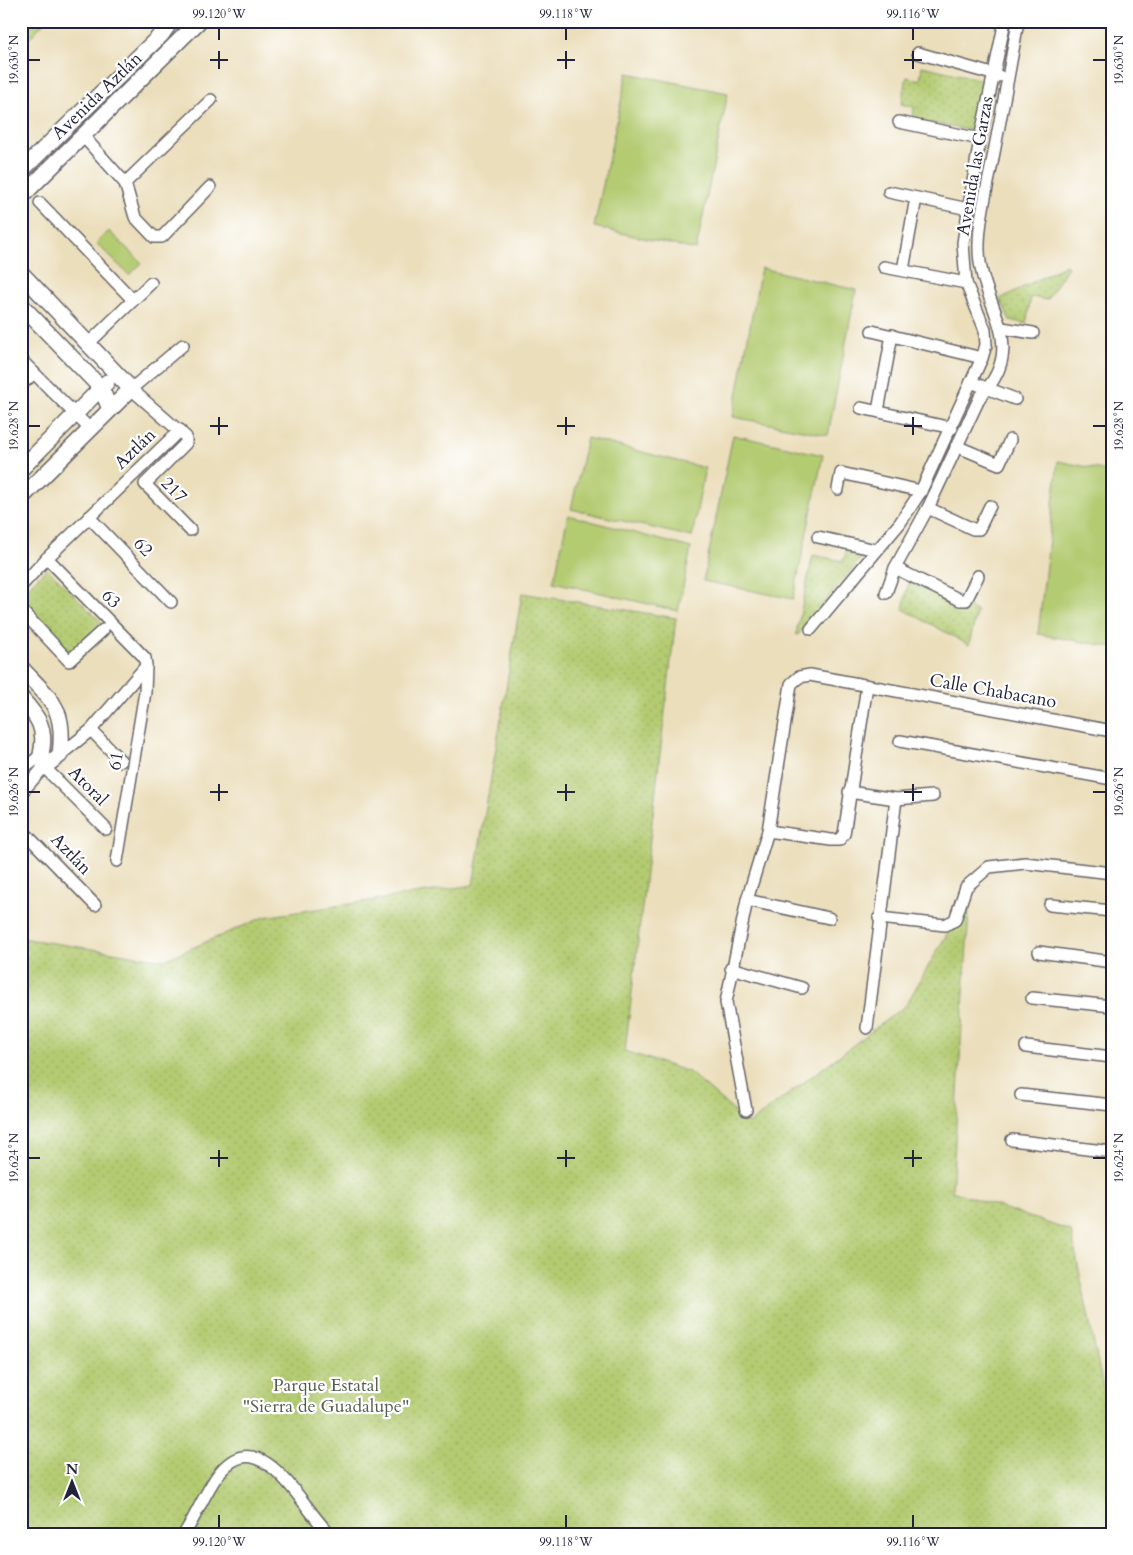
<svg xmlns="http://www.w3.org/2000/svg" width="1133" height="1555" font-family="Cardo,serif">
  <defs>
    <pattern id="grass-dots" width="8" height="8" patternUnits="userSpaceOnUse" patternTransform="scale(1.25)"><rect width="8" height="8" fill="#b3cb71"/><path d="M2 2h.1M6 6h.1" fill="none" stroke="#9aae63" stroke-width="1.8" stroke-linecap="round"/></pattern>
  </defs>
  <rect width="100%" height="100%" fill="#fff"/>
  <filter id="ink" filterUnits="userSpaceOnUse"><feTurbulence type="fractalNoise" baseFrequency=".02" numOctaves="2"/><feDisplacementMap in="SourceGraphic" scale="10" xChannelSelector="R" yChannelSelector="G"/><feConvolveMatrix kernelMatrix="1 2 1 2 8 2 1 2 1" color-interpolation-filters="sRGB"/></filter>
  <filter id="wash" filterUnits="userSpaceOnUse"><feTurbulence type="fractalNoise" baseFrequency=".0096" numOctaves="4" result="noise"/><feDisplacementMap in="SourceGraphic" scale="20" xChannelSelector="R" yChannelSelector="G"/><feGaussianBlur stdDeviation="1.12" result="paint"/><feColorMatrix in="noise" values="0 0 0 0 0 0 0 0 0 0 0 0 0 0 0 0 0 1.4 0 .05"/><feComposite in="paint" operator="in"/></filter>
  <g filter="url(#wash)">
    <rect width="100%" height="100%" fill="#ebdebb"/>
    <g fill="url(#grass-dots)" stroke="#6a7656">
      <path d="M922 66 983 80 974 131 913 120 914 107 901 104 907 77 920 80Z"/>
      <path d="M1066 265 1068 267 1047 300 1031 297 1026 324 1010 320 1000 299Z"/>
      <path d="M847 550 865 553 798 635 796 634 813 555 843 561Z"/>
      <path d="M47 568 102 623 71 654 21 601V594Z"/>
      <path d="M909 582 977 611 969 645 903 609Z"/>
      <path d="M522 593 676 618 625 1051 689 1072 749 1124 906 1005 970 894 952 1191 1071 1231 1103 1387 1112 1397V1534H21V938L164 960 264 917 473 885Z"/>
    </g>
    <g fill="#b3cb71" stroke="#6a7656">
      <path d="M21 21H45L21 48Z"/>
      <path d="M627 73 728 93 696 250 594 227Z"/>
      <path d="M109 231 142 263 129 275 96 243Z"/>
      <path d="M761 268 856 290 828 435 733 417Z"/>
      <path d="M733 435 823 455 793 599 703 581Z"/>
      <path d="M587 438 705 468 692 537 571 509Z"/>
      <path d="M1058 461 1112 472V647L1038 634Z"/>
      <path d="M568 515 691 548 678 611 554 582Z"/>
    </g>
  </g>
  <g filter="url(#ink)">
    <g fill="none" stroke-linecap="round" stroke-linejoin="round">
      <g stroke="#686468" stroke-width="14">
        <g id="street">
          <path d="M918 53 999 76"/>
          <path d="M899 122 980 139"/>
          <path d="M83 136 125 183 135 217 154 237H162L210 187"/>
          <path d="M125 183 211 100"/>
          <path d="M889 192 968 209"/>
          <path d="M40 203 133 300"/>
          <path d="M884 267 966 283"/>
          <path d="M903 270 916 198"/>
          <path d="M1002 328 1033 333"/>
          <path d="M872 331 982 358"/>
          <path d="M89 343 151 283"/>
          <path d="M183 345 131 389 186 437V443L145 484 190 530"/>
          <path d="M21 360 90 429"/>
          <path d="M971 382 1015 399"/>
          <path d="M21 385 34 373"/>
          <path d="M861 408 952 428"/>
          <path d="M878 411 892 335"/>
          <path d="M956 446 999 464 1010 440"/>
          <path d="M838 489 841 473 921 491"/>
          <path d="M928 508 973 529H979L990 506"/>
          <path d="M89 517 171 602"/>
          <path d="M818 537 876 550"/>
          <path d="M47 558 145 658 146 666 145 692 117 861"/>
          <path d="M895 568 960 600H966L978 576"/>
          <path d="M21 586 47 558 180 430"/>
          <path d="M886 593 895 568 928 508 980 397C1033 342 977 304 979 245 979 218 987 190 992 163 1001 116 1010 69 1018 21"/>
          <path d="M21 610 69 661 103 630"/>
          <path d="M811 629 900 523 921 491 982 358 986 345 985 330 966 283 963 243 980 139 1005 21"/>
          <path d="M91 730 121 761"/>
          <path d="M900 741 1112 779"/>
          <path d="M60 755 91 730 146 666"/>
          <path d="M44 767 106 829"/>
          <path d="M21 771 41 755 43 763"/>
          <path d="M849 792 896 799 933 796"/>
          <path d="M21 793 44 767"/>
          <path d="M21 829 95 905"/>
          <path d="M768 831 831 840H839L844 834 867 686"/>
          <path d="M747 900 829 918"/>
          <path d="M1050 905 1112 911"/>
          <path d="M879 918 945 925 955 920 966 887 989 867 1025 863 1112 873"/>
          <path d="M1039 952 1112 962"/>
          <path d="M731 968 802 988"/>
          <path d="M1032 998 1112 1006"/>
          <path d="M867 1028 896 799"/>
          <path d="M1026 1047 1112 1057"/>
          <path d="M1021 1095 1112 1105"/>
          <path d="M746 1110 726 1002 747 900 768 831 791 684 799 677 810 675 1112 731"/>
          <path d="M1012 1140 1112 1152"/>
          <path d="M184 1534C197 1515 207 1487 221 1471 263 1422 304 1512 330 1534"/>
        </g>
      </g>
      <g stroke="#686468" stroke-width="18">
        <g id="secondary">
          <path d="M21 171 162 34 171 21"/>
          <path d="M21 197 199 21"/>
          <path d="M21 273 131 389 21 498"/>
          <path d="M21 305 101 388 110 409"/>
          <path d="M21 469 107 382"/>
          <path d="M21 668C51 700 66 707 60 755L44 767"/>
          <path d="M21 698C38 717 47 728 41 755"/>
        </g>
      </g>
      <use href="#street" stroke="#fff" stroke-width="11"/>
      <use href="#secondary" stroke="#fff" stroke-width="15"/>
    </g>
  </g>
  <path fill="none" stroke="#22223b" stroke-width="2" d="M219 28V40M566 28V40M913 28V40M219 51V69M566 51V69M913 51V69M28 60H40M210 60H228M557 60H575M904 60H922M1093 60H1106M219 417V435M566 417V435M913 417V435M28 426H40M210 426H228M557 426H575M904 426H922M1093 426H1106M219 784V801M566 784V801M913 784V801M28 792H40M210 792H228M557 792H575M904 792H922M1093 792H1106M219 1150V1167M566 1150V1167M913 1150V1167M28 1158H40M210 1158H228M557 1158H575M904 1158H922M1093 1158H1106M219 1515V1528M566 1515V1528M913 1515V1528"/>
  <g text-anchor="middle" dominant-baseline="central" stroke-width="4.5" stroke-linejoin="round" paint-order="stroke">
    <g font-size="18" fill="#22223b" stroke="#fff">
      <text transform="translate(97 96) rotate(-44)">Avenida Aztlán</text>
      <text transform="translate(975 166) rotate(-80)">Avenida las Garzas</text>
      <text transform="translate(135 449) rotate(-44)">Aztlán</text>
      <text transform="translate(174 490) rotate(45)">217</text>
      <text transform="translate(143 547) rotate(46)">62</text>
      <text transform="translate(111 599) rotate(46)">63</text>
      <text transform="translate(993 691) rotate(10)">Calle Chabacano</text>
      <text transform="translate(116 761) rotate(-81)">61</text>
      <text transform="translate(88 786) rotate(45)">Atoral</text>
      <text transform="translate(71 854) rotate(46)">Aztlán</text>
    </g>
    <g font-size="18" fill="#555d4e" stroke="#fff">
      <text x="326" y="1385">Parque Estatal<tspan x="326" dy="21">"Sierra de Guadalupe"</tspan></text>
    </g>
  </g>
  <rect width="1133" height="1555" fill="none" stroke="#fff" stroke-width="55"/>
  <g transform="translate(72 1482)" stroke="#ffffff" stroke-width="4" paint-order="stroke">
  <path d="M0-4L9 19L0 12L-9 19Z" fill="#22223b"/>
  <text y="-8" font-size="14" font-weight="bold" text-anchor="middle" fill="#22223b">N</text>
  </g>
  <rect x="28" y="28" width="1078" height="1500" fill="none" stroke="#22223b" stroke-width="2"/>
  <g font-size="12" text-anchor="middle" fill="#22223b">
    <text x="219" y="18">99.120°W</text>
    <text x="566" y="18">99.118°W</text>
    <text x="913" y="18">99.116°W</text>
    <text transform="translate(14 60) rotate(-90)" y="4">19.630°N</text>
    <text transform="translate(1119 60) rotate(-90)" y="4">19.630°N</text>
    <text transform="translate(14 426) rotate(-90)" y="4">19.628°N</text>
    <text transform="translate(1119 426) rotate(-90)" y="4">19.628°N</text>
    <text transform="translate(14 792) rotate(-90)" y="4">19.626°N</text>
    <text transform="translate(1119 792) rotate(-90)" y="4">19.626°N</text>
    <text transform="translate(14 1158) rotate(-90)" y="4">19.624°N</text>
    <text transform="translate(1119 1158) rotate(-90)" y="4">19.624°N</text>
    <text x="219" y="1546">99.120°W</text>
    <text x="566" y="1546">99.118°W</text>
    <text x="913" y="1546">99.116°W</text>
  </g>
</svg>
